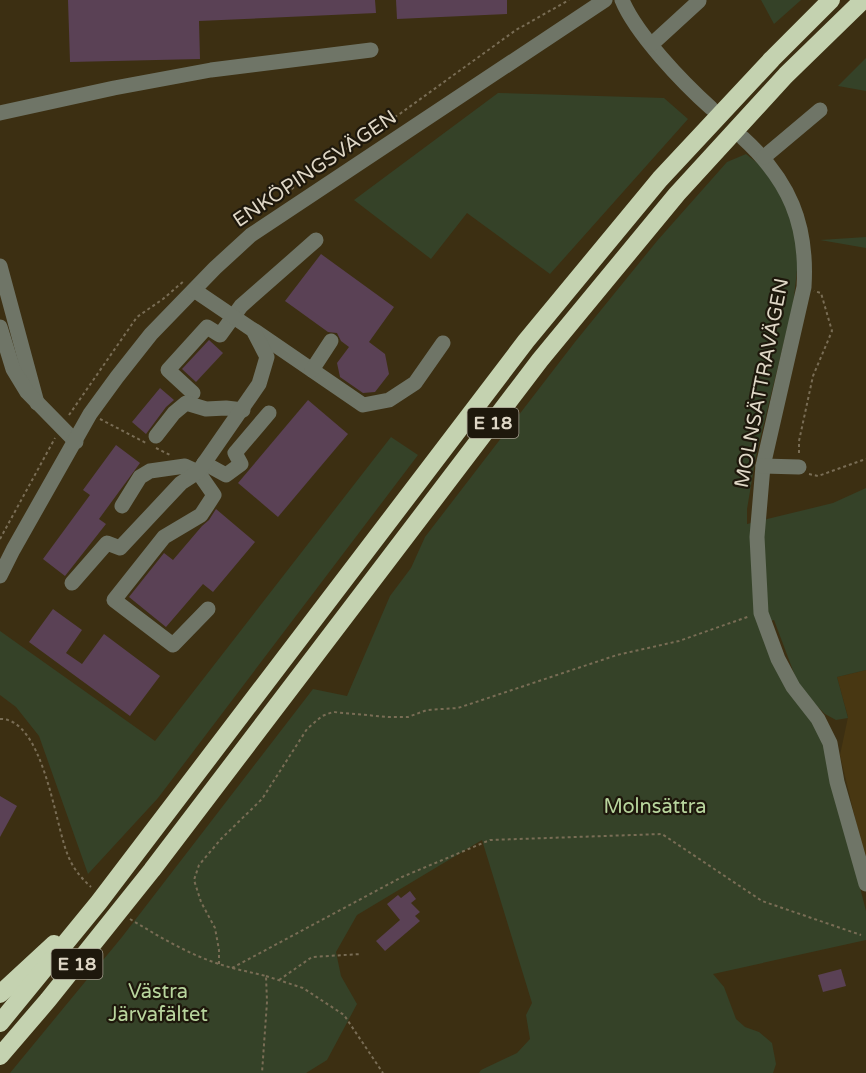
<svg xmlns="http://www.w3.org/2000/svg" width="866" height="1073" font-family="'Varela Round',sans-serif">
  <rect width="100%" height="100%" fill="#3c2f12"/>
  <path fill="#483712" d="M866 670V864L840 755 848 717 837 677Z"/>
  <g fill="#354228">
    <path d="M761 0H801L774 24Z"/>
    <path d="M866 58V91L838 86Z"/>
    <path d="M498 93 664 98 688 119 550 274 467 213 431 259 354 200Z"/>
    <path d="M746 154 765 169 783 197 791 219 797 248V271L793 305 756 456 747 509V524L833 503 866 488V670L837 677 848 718 836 720 825 714 800 689 774 620 760 624 821 734 866 911V940L713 974 724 987 736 1019 745 1027 759 1032 772 1043 776 1064 773 1073H479L481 1070 517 1053 530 1039 526 1015 532 1003 482 840 357 915 336 952 341 976 357 1004 327 1060 306 1073H10L122 937 313 689 347 696 390 596 411 568 425 537 575 342 657 241 727 162Z"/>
    <path d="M866 237V248L820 240Z"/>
    <path d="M391 437 418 455 158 798 88 874 39 736 16 707 0 695V631L155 741Z"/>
  </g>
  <g fill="#5a4155">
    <path d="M68 0H375L376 13 199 21 200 59 70 62Z"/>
    <path d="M396 0H507V14L397 19Z"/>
    <path d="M321 254 394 307 369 342 385 354 389 374 375 392 363 393 340 377 337 363 349 347 341 341 337 333 328 332 285 301Z"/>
    <path d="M209 340 223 353 196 382 182 369Z"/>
    <path d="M160 388 174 400 166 407 146 434 132 422Z"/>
    <path d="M308 400 348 434 278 517 238 483Z"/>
    <path d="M116 445 140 463 99 519 106 524 65 576 43 559 90 495 83 490Z"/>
    <path d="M216 509 255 542 213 592 203 584 166 627 129 597 164 553 173 560 202 526 209 520Z"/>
    <path d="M53 609 82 630 66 653 82 664 104 634 160 676 130 716 29 642Z"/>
    <path d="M0 796 17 806 0 837Z"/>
    <path d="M410 891 416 899 411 903 420 912 415 916 420 921 385 951 376 941 400 920 387 904 398 895 401 898Z"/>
    <path d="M841 969 846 986 823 992 818 975Z"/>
  </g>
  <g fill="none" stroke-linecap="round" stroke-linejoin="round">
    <g stroke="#796d55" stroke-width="2" stroke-dasharray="3 3" stroke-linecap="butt">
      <path d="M278 201 316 168 401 113 516 30 569 0"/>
      <path d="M69 415 137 317 163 299 185 280"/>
      <path d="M100 419 146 443"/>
      <path d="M156 448 170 455"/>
      <path d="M799 453V441L813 376 832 331 821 293 814 291"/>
      <path d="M809 474 818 476 866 459"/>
      <path d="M0 539 55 438"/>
      <path d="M0 719C43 718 55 823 67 853 72 867 80 877 91 887"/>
      <path d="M130 919C158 936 188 954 219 964 234 969 250 972 266 976L267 1002 262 1073"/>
      <path d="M219 964V950L215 928 201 902 194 880 199 865 221 839 262 799 307 729 322 716 333 712 388 717H408L427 710 458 708 617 655 679 641 750 616"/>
      <path d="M232 968 402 877 490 840 662 834 762 901 861 935"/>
      <path d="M266 976 303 988 344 1015 383 1073"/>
      <path d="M279 980 312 957 361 954"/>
    </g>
    <g stroke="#6f7567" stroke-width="15">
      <path d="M622 0C636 34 683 83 711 108"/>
      <path d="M652 44 699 1"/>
      <path d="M0 113 114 88 211 70 371 50"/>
      <path d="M743 138C789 180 808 224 804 287L763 466 757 537 761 613 778 659 793 687 818 719 830 743 837 782 866 884"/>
      <path d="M764 157 820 110"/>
      <path d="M0 266 37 403"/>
      <path d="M0 327 13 369 27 392 76 442"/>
      <path d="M255 331 363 405 389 400 415 383 443 343"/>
      <path d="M312 370 331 341"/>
      <path d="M193 393 168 370 207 327 220 335 241 306 316 240"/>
      <path d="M156 436 174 413 186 403 206 409 226 408 243 410"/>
      <path d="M204 463 226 475 241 464 235 453 269 413"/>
      <path d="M763 466 799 467"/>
      <path d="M122 506 140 477 150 471 185 466 198 472 214 495 201 515 164 537 114 600 173 645 208 609"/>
      <path d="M0 576 13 550 90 414 117 377 151 334 215 268 251 235 605 0"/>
      <path d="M72 583 107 543 120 548 181 483 198 472 259 384 267 357 253 330 194 290"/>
    </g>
    <g stroke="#c4d2b0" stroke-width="18">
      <path d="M0 994 54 944"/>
      <path d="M0 1023 99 902 526 341 660 179 772 59 831 0"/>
      <path d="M0 1056 48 1000 152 870 540 360 677 194 786 75 863 0"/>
    </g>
  </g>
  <g text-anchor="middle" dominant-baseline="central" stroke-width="4.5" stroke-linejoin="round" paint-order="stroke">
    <g fill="#1e180c" stroke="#a59e8e" stroke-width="1.5">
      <rect x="467.5" y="408" width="51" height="30" rx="4.5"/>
      <rect x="51.5" y="949" width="51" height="30" rx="4.5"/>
    </g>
    <g font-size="18" font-weight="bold" fill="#dfd7c6">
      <text x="493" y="423">E 18</text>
      <text x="77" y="964">E 18</text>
    </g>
    <g font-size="20" fill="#dfd7c6" stroke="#1e180c">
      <text transform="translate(315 169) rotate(-34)">ENKÖPINGSVÄGEN</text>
      <text transform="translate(762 383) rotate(-79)">MOLNSÄTTRAVÄGEN</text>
    </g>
    <g font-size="20" fill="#b8d59d" stroke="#1e180c">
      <text x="655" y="807">Molnsättra</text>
      <text x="158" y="992">Västra<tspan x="158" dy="23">Järvafältet</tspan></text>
    </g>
  </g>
</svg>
